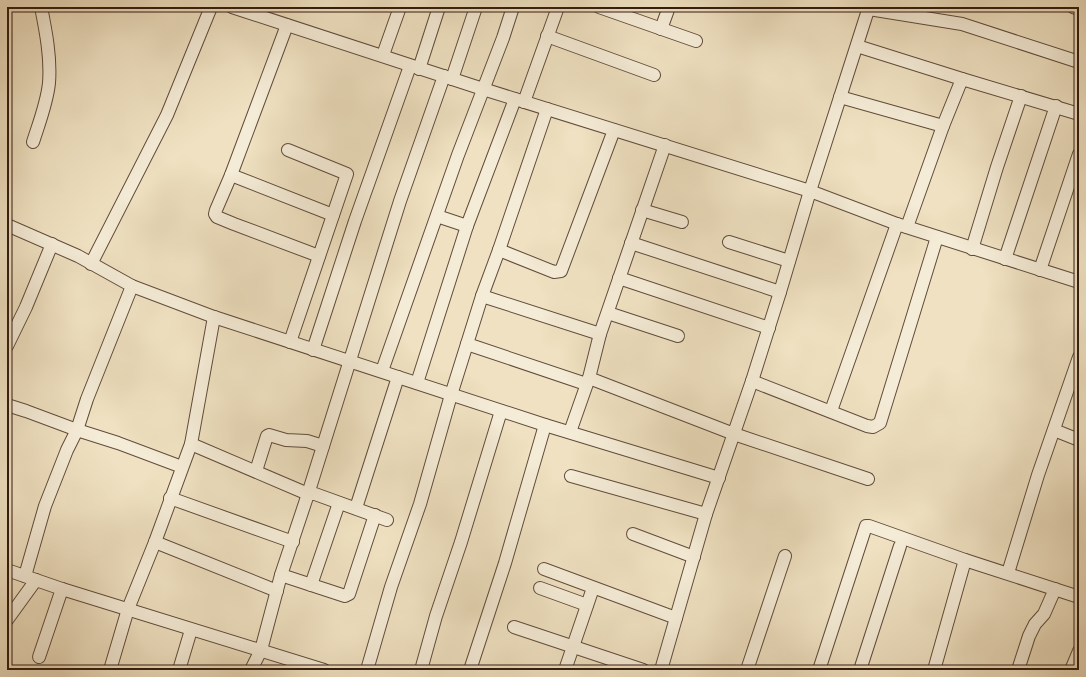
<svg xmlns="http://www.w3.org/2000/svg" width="1086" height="677" font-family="'IM FELL Double Pica',serif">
  <rect width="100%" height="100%" fill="#efe1c1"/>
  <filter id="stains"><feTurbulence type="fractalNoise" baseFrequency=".005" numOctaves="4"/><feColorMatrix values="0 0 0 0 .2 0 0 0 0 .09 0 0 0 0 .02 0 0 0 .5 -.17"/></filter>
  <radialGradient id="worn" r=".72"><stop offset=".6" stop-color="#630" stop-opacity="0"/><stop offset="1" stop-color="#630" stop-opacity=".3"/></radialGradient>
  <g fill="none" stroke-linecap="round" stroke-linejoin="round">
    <g stroke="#614c3c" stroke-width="14">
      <g id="minor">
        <path d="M232 7 483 89 810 191 897 224 1079 282"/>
        <path d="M599 7 696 41"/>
        <path d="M1073 7 1079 9"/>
        <path d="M869 9 962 24 1079 62"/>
        <path d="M287 25 231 175 216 210 215 214 217 217 234 224 319 256"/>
        <path d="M661 29 669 7"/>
        <path d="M547 36 654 75"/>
        <path d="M857 46 962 79 1079 114"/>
        <path d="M383 55 400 7"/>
        <path d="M419 69 439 7"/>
        <path d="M452 79 476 7"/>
        <path d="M840 97 943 126"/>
        <path d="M524 102 558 7"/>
        <path d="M33 142C39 123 47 103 49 83 51 58 46 32 41 7"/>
        <path d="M288 150 347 174 290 342"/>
        <path d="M231 175 333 215"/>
        <path d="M642 210 682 222"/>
        <path d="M437 216 467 226"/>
        <path d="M7 225 78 256 132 286 214 317 545 425 719 478"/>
        <path d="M907 227 943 126 962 79"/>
        <path d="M729 242 789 261"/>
        <path d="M631 243 780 292"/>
        <path d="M972 249 997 167 1021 96"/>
        <path d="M499 250 554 272 561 271 614 130"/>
        <path d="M1005 259 1056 106"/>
        <path d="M91 264 167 115 211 7"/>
        <path d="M1040 270 1079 154"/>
        <path d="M619 278 769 328"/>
        <path d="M482 296 600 334"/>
        <path d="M608 313 678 336"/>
        <path d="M467 344 586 384"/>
        <path d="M7 346 26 307 52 244"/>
        <path d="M313 350 355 221 410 66"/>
        <path d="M382 371 458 155 503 38 513 7"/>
        <path d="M589 378 734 434 868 479"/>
        <path d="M752 381 867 426 873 427 880 423 937 237"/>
        <path d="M417 383 467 226 515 99"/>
        <path d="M7 405 26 411 77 430 118 443 182 467"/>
        <path d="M831 411 897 224"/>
        <path d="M1054 430 1079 440"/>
        <path d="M570 432 589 378 600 334 665 145"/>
        <path d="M191 444 308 494H315L387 520"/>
        <path d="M256 471 267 436 269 435 286 440 307 441 323 446"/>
        <path d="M571 476 706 514"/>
        <path d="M170 498 293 542"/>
        <path d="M356 508 398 377"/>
        <path d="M633 534 694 557"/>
        <path d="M155 542 277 591"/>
        <path d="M544 569 676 618"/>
        <path d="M7 570 62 589 324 670"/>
        <path d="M1008 573 1038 475 1079 357"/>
        <path d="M281 575 345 596 349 594 375 515"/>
        <path d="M25 576 45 506 67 450 77 430 87 399 132 286"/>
        <path d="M311 585 339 503"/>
        <path d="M540 588 587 605"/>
        <path d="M7 620 36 580"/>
        <path d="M514 627 643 670"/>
        <path d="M39 657 62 589"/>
        <path d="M110 670 128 609 155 542 191 444 214 317"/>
        <path d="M179 670 191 630"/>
        <path d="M251 670 261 650 281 575 308 494 400 201 444 76"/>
        <path d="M367 670 391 587 420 504 451 395 482 296 499 250 547 109"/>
        <path d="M421 670 436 616 461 542 501 411"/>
        <path d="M470 670 505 563 545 425"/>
        <path d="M565 670 593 588"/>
        <path d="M661 670 706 514 752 381 780 292 810 191 869 7"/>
        <path d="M747 670 785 556"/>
        <path d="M819 670 866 526H869L965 560 1079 597"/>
        <path d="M860 670 900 546"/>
        <path d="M934 670 965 560"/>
        <path d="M1018 670 1029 636 1035 624 1044 614 1055 589"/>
        <path d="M1071 670 1079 651"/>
      </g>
    </g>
    <use href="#minor" stroke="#f5ecd7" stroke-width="12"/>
  </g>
  <rect width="1086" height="677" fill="none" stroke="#efe1c1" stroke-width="24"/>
  <rect x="8" y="8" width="1070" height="661" fill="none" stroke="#321b10" stroke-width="2"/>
  <rect x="12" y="12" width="1062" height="653" fill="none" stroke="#321b10"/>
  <rect width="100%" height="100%" filter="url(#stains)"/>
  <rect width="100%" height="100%" fill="url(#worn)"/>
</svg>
